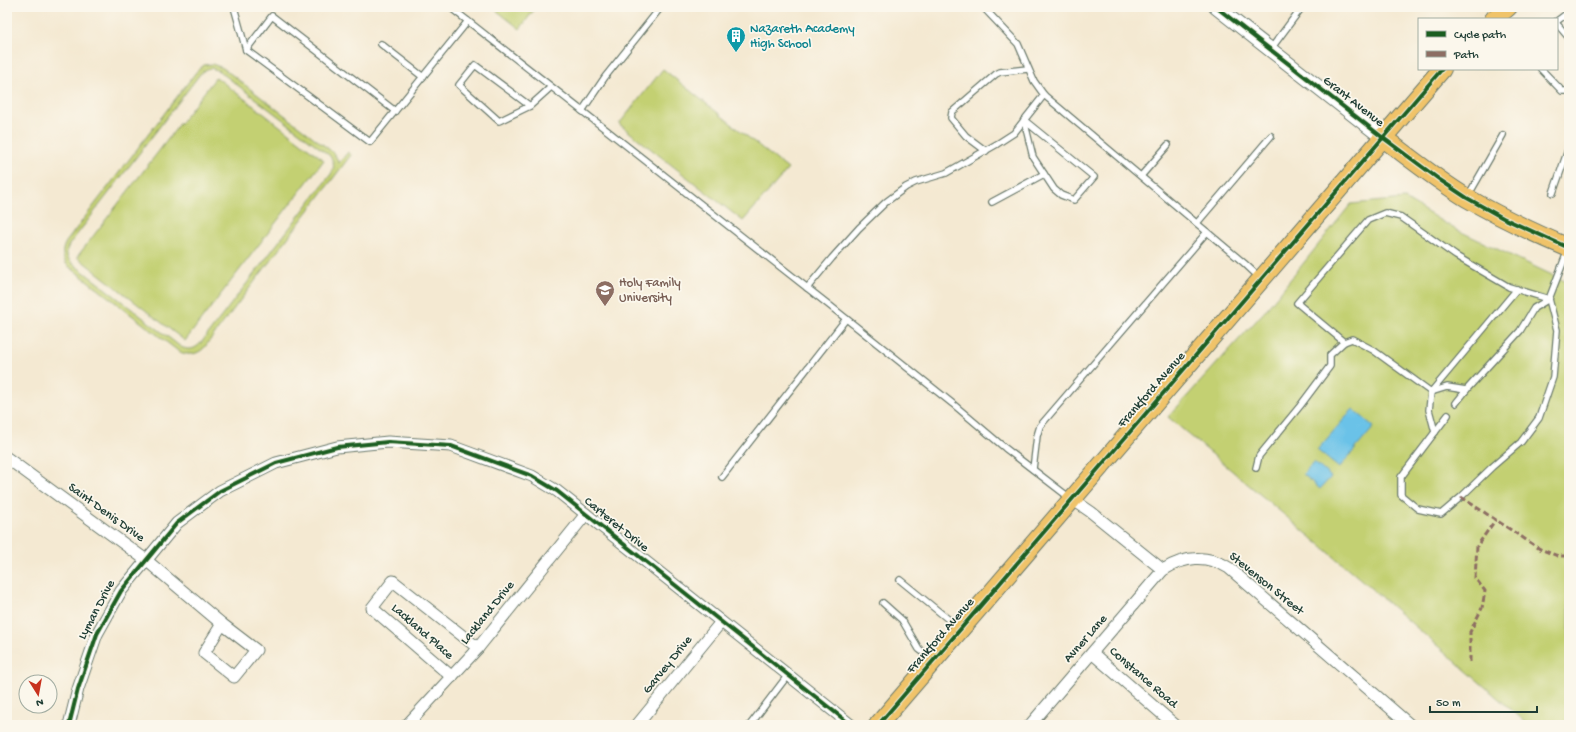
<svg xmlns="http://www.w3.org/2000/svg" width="1576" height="732" font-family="'Gochi Hand',sans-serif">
  <rect width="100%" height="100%" fill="#fbf7ec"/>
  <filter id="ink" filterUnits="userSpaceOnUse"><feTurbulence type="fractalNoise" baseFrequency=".025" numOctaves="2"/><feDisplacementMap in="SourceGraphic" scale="8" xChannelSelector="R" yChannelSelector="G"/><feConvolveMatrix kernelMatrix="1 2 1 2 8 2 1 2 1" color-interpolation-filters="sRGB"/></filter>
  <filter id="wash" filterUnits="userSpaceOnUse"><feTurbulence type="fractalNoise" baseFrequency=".012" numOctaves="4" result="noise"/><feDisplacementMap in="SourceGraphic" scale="16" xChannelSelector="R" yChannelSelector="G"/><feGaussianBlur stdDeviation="0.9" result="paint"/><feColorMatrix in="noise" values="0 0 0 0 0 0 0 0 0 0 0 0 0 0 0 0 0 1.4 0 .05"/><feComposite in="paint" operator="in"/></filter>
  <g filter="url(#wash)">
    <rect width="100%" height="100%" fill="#f4e9d2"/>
    <g fill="#c3d072" stroke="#718653" fill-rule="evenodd">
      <path d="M492 7H536L520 29Z"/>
      <path d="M212 64 223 68 330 150 335 155 339 163 348 152 351 155 204 348C197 355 187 356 178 351L67 265C62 257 61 250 66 242L196 72 204 65ZM211 68 219 71 329 155C334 161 335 167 331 174L204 339C198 347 192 352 181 347L72 263C67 258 65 252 69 245L200 74 205 70Z"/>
      <path d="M663 69 788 169 743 221 619 124Z"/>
      <path d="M216 77 324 160 185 341 77 257Z"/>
      <path d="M1405 199 1453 228 1569 283V725H1529L1351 571 1168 417 1265 311 1351 204Z"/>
    </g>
    <g fill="#6bc2e8" stroke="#45808e">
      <path d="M1353 409 1374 427 1339 468 1317 450Z"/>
      <path d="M1314 462 1331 477 1320 489 1303 474Z"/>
    </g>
  </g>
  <g filter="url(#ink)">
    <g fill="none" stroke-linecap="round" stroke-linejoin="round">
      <g stroke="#6a796b" stroke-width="8">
        <g id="service">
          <path d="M234 7 246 50 370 142 468 21"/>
          <path d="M450 7 829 305 953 404 1005 448 1070 498"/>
          <path d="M983 7 1018 44 1034 81 1044 95 1244 263 1260 278"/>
          <path d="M1557 21 1569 12"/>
          <path d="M1557 24 1569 38"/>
          <path d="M381 44 423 77"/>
          <path d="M246 50 272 16 395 111"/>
          <path d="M1270 50 1302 7"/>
          <path d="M1541 69 1562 91H1569"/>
          <path d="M530 106 499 121 459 85 475 65 530 106 551 87"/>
          <path d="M582 111 605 77 661 7"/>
          <path d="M1024 120 1094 177 1074 200 1061 195 1054 189 1033 157Z"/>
          <path d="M986 151 966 136 951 118 952 112 996 74 1000 72 1028 69"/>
          <path d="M1141 176 1168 145"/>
          <path d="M1553 193 1569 147"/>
          <path d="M1468 196 1503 135"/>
          <path d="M992 202 1044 174"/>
          <path d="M1197 223 1271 136"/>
          <path d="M807 288 832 258 859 228 886 202 906 187 916 182 946 173 997 144 1014 133 1044 95"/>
          <path d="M1517 289 1431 392 1373 350 1352 339 1344 342 1297 303 1368 220 1385 213 1401 217 1456 256 1509 287 1549 299 1568 250"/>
          <path d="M1448 415 1401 477V495L1418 509 1441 514 1461 497 1492 467 1521 442 1539 418 1553 377 1557 330 1549 299 1534 308 1520 331 1468 388 1456 403"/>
          <path d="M1435 432 1429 410 1431 392 1447 387 1466 390"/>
          <path d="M1256 468 1259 456 1300 406 1330 366V355L1344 342"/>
          <path d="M1033 469 1037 436 1040 426 1207 232"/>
          <path d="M722 477 846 319"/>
          <path d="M900 580 959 628"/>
          <path d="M883 603 902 620 919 649 932 659"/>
          <path d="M750 725 788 675"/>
        </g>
      </g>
      <g stroke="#6a796b" stroke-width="13">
        <g id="minor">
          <path d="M7 458 146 560 222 624"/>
          <path d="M1072 499 1091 512 1163 570"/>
          <path d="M222 624 256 650 234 677 204 653Z"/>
          <path d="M1092 653 1175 725"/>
          <path d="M452 677 372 608 393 581 478 648"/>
          <path d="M69 725 78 689 97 634 121 591 177 523 220 491 276 463 337 447 388 442 451 446 532 476 557 491 851 725"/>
          <path d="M407 725 478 648 586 514"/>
          <path d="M637 725 721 622"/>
          <path d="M1030 725 1163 570C1185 556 1206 554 1229 568L1410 725"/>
        </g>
      </g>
      <g stroke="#6a796b" stroke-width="16">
        <path id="tertiary" d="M1216 7 1382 137"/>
      </g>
      <g stroke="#6a796b" stroke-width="20">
        <g id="primary">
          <path d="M1494 19 1508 7"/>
          <path d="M1382 137C1410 158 1437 180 1467 198 1500 217 1534 233 1569 248"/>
          <path d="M878 725 1442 69"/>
        </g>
      </g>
      <use href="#service" stroke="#fff" stroke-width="5.5"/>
      <use href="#minor" stroke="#fff" stroke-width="11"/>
      <use href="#tertiary" stroke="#fff" stroke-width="14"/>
      <use href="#primary" stroke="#f0c369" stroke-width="18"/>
      <g stroke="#8d6e63" stroke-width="3" stroke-dasharray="6 3" stroke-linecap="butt">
        <path d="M1461 497 1540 549 1558 556H1569"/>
        <path d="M1470 662V632L1482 608 1485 591 1475 578 1477 546 1496 519"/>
      </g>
      <g stroke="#fbf7ec" stroke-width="6">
        <g id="cycleway">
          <path d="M1216 7 1382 137 1440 180 1467 198 1503 218 1569 248"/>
          <path d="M69 725 78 689 97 634 121 591 177 523 220 491 276 463 337 447 388 442 451 446 532 476 557 491 851 725"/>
          <path d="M878 725 1442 69"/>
        </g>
      </g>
      <use href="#cycleway" stroke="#1b5e20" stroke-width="4"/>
    </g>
  </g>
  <defs>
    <g id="building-pin" transform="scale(1)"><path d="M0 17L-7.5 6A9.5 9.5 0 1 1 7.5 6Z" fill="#0f9aa8" stroke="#fbf7ec"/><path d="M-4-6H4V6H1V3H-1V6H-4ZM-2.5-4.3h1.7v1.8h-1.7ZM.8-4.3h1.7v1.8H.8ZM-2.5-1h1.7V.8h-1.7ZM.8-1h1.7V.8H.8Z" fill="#fff"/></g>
    <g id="university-pin" transform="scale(1)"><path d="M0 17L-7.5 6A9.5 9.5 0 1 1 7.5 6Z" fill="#8d6e63" stroke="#fbf7ec"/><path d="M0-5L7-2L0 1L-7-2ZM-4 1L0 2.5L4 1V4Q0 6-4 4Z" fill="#fff"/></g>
  </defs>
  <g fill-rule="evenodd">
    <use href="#building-pin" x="736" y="36"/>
    <use href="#university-pin" x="605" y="290"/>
  </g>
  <g text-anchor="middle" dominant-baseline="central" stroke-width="3.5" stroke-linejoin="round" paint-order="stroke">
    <g font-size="13" fill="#0d838f" stroke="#fbf7ec" text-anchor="start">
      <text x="750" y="29">Nazareth Academy<tspan x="750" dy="15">High School</tspan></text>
    </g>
    <g font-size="13" fill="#1f3d34" stroke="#fbf7ec">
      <text transform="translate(1353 102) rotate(38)">Grant Avenue</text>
      <text transform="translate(1152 390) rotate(-49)">Frankford Avenue</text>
      <text transform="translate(106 513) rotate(36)">Saint Denis Drive</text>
      <text transform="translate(616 525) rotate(39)">Carteret Drive</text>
      <text transform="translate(1266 584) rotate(39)">Stevenson Street</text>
      <text transform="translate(97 610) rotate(-62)">Lyman Drive</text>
      <text transform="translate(488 613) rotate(-51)">Lackland Drive</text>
      <text transform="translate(422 632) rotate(41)">Lackland Place</text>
      <text transform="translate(941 636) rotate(-49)">Frankford Avenue</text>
      <text transform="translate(1086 639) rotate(-49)">Avner Lane</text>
      <text transform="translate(668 665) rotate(-51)">Garvey Drive</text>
      <text transform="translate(1143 678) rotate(41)">Constance Road</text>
    </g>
    <g font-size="13" fill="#785e54" stroke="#fbf7ec" text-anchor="start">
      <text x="619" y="283">Holy Family<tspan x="619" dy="15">University</tspan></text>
    </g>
  </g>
  <rect width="1576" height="732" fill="none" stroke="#fbf7ec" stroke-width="24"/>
  <rect x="1418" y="18" width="140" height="52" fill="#fbf7ec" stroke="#a3ada2"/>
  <rect x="1426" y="31" width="20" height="6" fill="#1b5e20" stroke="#a3ada2"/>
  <text x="1454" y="38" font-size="12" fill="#1f3d34">Cycle path</text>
  <rect x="1426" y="51" width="20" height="6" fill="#8d6e63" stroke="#a3ada2"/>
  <text x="1454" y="58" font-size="12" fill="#1f3d34">Path</text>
  <g transform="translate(38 694) rotate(169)"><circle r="19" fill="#fbf7ec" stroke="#a3ada2"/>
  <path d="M0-3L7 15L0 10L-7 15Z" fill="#c8321e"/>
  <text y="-6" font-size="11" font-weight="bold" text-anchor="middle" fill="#1f3d34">N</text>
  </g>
  <path d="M1430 706v6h107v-6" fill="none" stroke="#1f3d34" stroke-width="2"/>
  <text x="1436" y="706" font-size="12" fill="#1f3d34" stroke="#fbf7ec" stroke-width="3" paint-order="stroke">50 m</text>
</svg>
